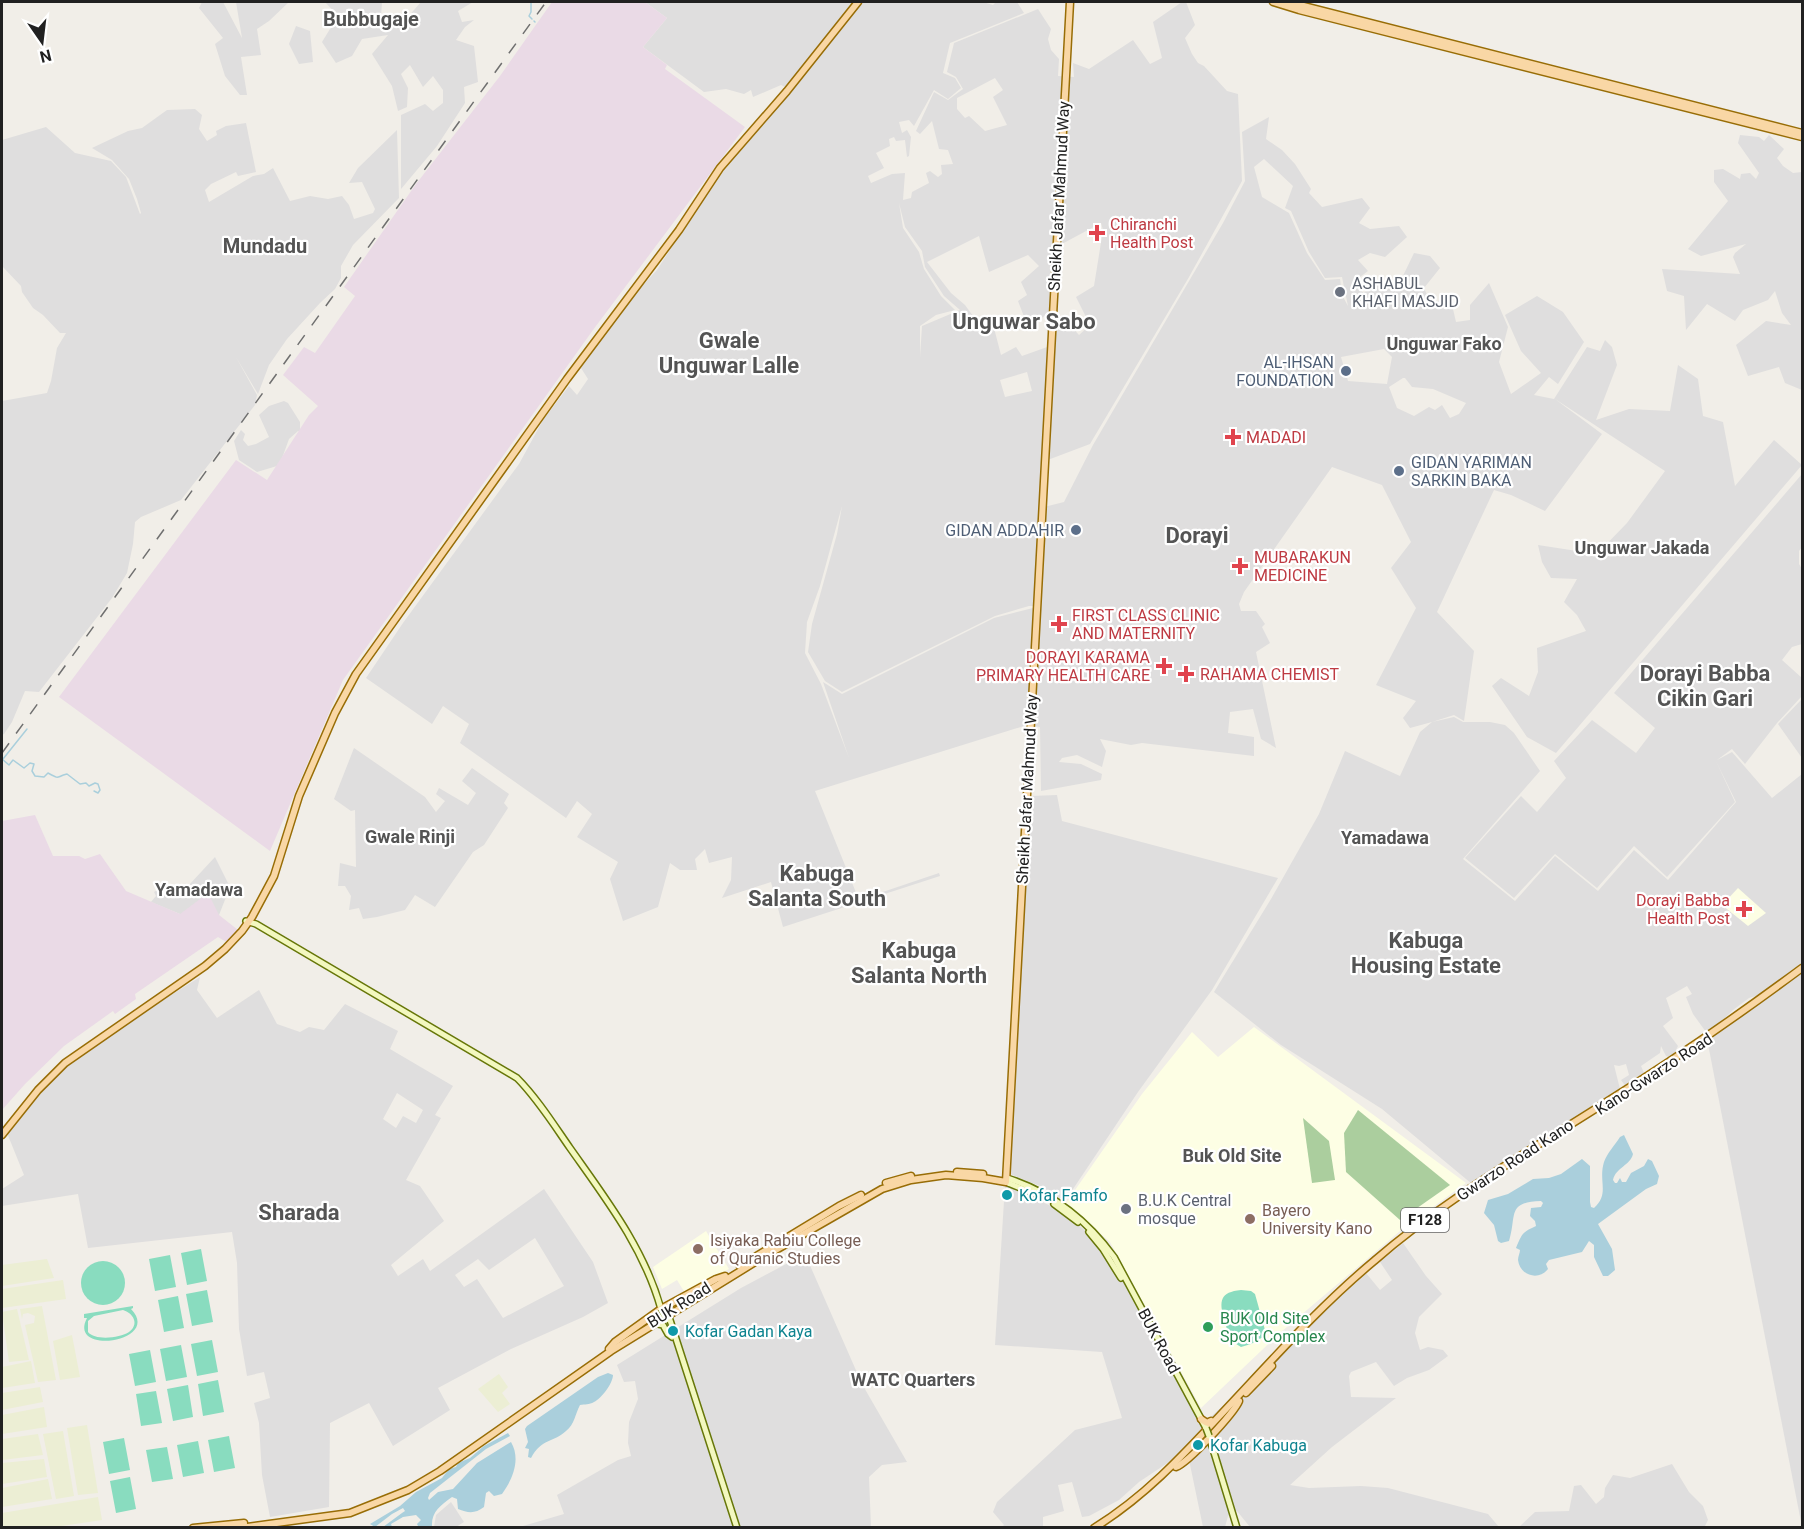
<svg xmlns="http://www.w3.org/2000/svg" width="1804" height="1529" font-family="Roboto,sans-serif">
  <rect width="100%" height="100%" fill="#f1eee8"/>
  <g fill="#dfdede" fill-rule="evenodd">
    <path d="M202 2H223L242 38 236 2H289L269 21 257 29 261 55 241 57 247 95H240L225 76 215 44 223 38 199 8Z"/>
    <path d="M325 2H382L381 17 394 25 407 18 421 2H473L458 11 462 22 474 20 465 27 456 40 474 46 478 82 464 87 465 103 437 146 401 189V115L425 104 433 111 443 103V90L433 76 423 87 410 65 401 74 408 88 407 107 398 111 392 86 372 54 388 35 362 39 352 56 336 63 322 42 338 16Z"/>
    <path d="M645 2H983L993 5 996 2H1017L1024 13 950 43 943 73 955 78 961 88 948 99 934 90 914 126 909 120 899 122 902 133 907 130 911 137 909 156 907 157 905 140 896 141 894 137 889 139 890 146 876 153 884 168 868 176 871 183 892 174 905 173 903 200 911 198 912 192 929 183 926 173 930 171 938 177 942 174 941 165 953 164 948 150 939 149 932 121 920 134 916 131 934 92 948 100 963 89 956 77 947 72 954 43 1038 9 1051 29 1048 39 1051 50 1059 59 1058 76 1074 77 1073 63 1089 69 1133 40 1150 64 1162 58 1153 22 1182 2H1186L1195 25 1185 38 1192 54 1198 63 1204 66 1227 91 1238 94 1242 181 1189 277 1090 444 1045 461 1035 606H1029L995 616 842 692 825 681 808 652 812 624 837 534 842 506 820 586 807 622 805 653 821 684 849 758 823 682 842 694 994 618 1037 607 1044 507 1064 502 1093 445 1223 223 1245 181 1242 132 1269 117 1266 139 1282 150 1295 164 1311 189 1309 193 1322 207 1362 198 1370 208 1359 223 1370 229 1399 226 1407 237 1385 257 1370 253 1358 260 1368 271 1356 280 1363 293 1390 278 1400 282 1414 253 1430 256 1440 268 1424 288 1431 304 1450 296 1456 322 1470 320V305L1489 283 1508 327 1499 362 1511 394 1541 373 1521 351 1505 315 1537 296 1563 312 1584 342 1558 384 1549 377 1534 395 1554 399 1587 347 1600 351 1605 340 1612 347 1617 365 1596 420 1629 409 1670 411 1678 365 1698 379 1703 416 1723 422 1735 486 1774 440 1802 465 1556 753 1527 737 1492 686 1501 678 1529 696 1538 672 1537 648 1586 631 1577 615 1564 602 1577 579 1551 578 1542 562 1538 545 1577 551 1595 556 1627 523 1665 471 1555 399 1602 434 1545 511 1511 495 1494 490 1437 612 1474 651 1464 721 1454 715 1432 722 1454 717 1463 722H1490L1505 725 1514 733 1540 771 1463 859 1515 901 1555 856 1598 891 1634 850 1668 880 1736 802 1716 761 1735 802 1667 877 1634 846 1597 888 1555 854 1514 898 1465 858 1521 796 1537 812 1566 778 1554 761 1592 720 1636 753 1655 728 1614 693 1802 474V547L1799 551V564L1802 569V644L1792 647 1782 660 1802 678V696L1777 723 1745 764 1732 749 1717 760 1732 752 1772 798 1802 774V963L1759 995 1749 998 1733 1010 1716 1027 1706 1032 1693 1014 1686 997 1692 994 1687 986 1666 998 1673 1018 1663 1026 1678 1046 1672 1058 1666 1056 1661 1046 1660 1053 1641 1066 1645 1075 1626 1087 1621 1080 1629 1075 1626 1064 1619 1066 1614 1065 1620 1089 1493 1168 1472 1184 1382 1109 1281 1045 1214 992 1271 899 1319 814 1345 751 1400 776 1420 732 1432 722 1410 728 1403 718 1416 701 1376 685 1416 608 1391 568 1411 542 1382 485 1332 467 1244 592 1239 604 1241 611H1256L1265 624 1262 627 1270 643 1256 652 1276 748 1261 739 1253 709 1230 712 1228 733 1254 737V756L1142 743 1131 745 1100 739 1106 751 1102 767 1077 755 1062 758 1059 762 1081 764 1102 774 1101 780 1041 791 1040 727 1027 725 815 791 859 900 939 873 940 876 783 927 771 882 722 898 731 880 732 857 709 863 705 849 695 859 697 870H680L670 863 658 907 623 921 610 879 618 862 577 837 592 814 577 801 566 818 460 743 469 724 443 706 432 724 366 678 403 623 519 464 543 420 569 386 577 395 588 379 581 368 599 341 629 300 657 270 711 186 760 128 789 89 781 85 753 97 751 90 744 94 726 89 704 92 643 47 667 18ZM995 78 1003 90 993 97 1007 125 985 131 969 116 965 118 957 109V98ZM1264 159 1293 186 1285 208 1291 211 1309 252 1325 278 1342 277 1348 306 1342 295 1340 279 1325 280 1307 253 1289 213 1262 197 1254 167ZM899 203 905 227 922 251 925 267 944 296 960 310 922 326 920 357V326L936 315 955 310 941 296 924 269 919 252 903 228ZM1101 223 1103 230 1094 286 1076 297 1090 325 1079 335 1069 324 1053 331 1050 346 1022 356 1016 347 1001 355 994 328 984 331 965 305 951 293 927 262 979 236 989 272 1028 255 1039 266 1021 282 1027 295 1018 301 1028 327 1046 315 1053 305 1060 245ZM1384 349 1392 357 1387 384 1348 381 1341 357ZM1027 372 1032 391 1005 397 1000 380ZM1403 378H1405L1412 387 1433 389 1466 403 1459 414 1450 418 1442 405 1435 410 1429 407 1414 416 1397 408 1389 387Z"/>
    <path d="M296 26 310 31 313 62 299 64 289 44Z"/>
    <path d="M195 109 202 115 199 129 207 141 217 135 216 131 226 126 246 123 256 172 238 176 236 172 211 184 205 190 209 202 253 176 264 174 273 168 290 201 310 196 328 199 342 196 349 205 354 219 373 213 375 209 362 182 349 183 358 168 397 130 399 198 353 245 341 266V278L335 289 320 303 287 339 269 365 258 394 236 357 257 395 255 405 181 500 141 517 135 522 133 544 127 573 112 598 39 692 25 691 12 722 4 734 2 735V401L47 393 51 381 57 348 66 333H60L43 315 33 308 22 292 21 286 2 266V140L46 127 75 153 111 161 126 177 140 214 141 213 137 199 129 179 112 160 92 148 128 131 142 128 167 110Z"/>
    <path d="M1740 135 1759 137 1764 141 1769 135 1784 149 1777 158 1783 166 1793 173 1802 172V390L1785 383 1779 367 1748 376 1736 345 1766 321 1791 325 1782 313 1775 291 1768 300 1743 310 1735 321 1707 304 1686 330 1684 296 1667 291 1662 269 1740 274 1733 257 1735 253 1746 244 1701 256 1688 249 1728 201 1714 182V170L1723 169 1740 179 1741 174 1750 173 1756 179 1759 173 1738 143Z"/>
    <path d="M284 401 288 403 300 422V431H298L289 439 281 461 277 466 257 472 239 460 234 441 241 430 245 434 243 440 248 446 256 444 269 437 259 415 269 406Z"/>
    <path d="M1802 699V758L1778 724Z"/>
    <path d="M354 748 425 797 436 812 445 801 436 794 439 788 468 805 476 793 462 781 472 768 509 794 504 803 508 808 484 845 473 852 435 907 415 895 405 910 377 917 363 919 359 908 349 910 351 896 345 886H338L340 863 356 867 355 810 351 811 334 799Z"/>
    <path d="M1057 795 1062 821 1278 878 1212 990 1138 1092 1065 1201 1040 1186 1010 1174 1016 1032 1031 796Z"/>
    <path d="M215 857 230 887 219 915 180 914 151 902 156 896 154 892 164 886 175 891 189 885Z"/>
    <path d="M1802 965V1527L1707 1039Z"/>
    <path d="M200 977 197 990 217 1018 259 990 277 1024 300 1032 309 1027 324 1030 345 1004 398 1031 390 1049 453 1086 435 1115 441 1118 406 1180 420 1186 444 1221 391 1265 398 1276 423 1259 430 1271 544 1189 593 1262 608 1303 583 1317 511 1349 438 1388 450 1410 393 1446 369 1403 330 1423 329 1507 270 1517 262 1475 259 1423 254 1403 270 1398 264 1372 247 1376 239 1329 237 1263 232 1232 88 1248 78 1194 2 1206V1189L24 1175 7 1133 22 1113 61 1071 107 1035ZM397 1093 423 1110 416 1123 403 1116 396 1128 383 1119ZM535 1238 564 1286 503 1318 477 1279 464 1287 455 1275 478 1259 489 1270Z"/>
    <path d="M1005 1185 1064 1212 1098 1242 1111 1259 1201 1426 1366 1273 1380 1290 1392 1280 1380 1262 1403 1243 1426 1276 1442 1294 1419 1317 1415 1333 1420 1350 1428 1347 1443 1350 1448 1356 1429 1370 1407 1378 1394 1386 1376 1362 1351 1372 1349 1376 1351 1397 1396 1398 1332 1447 1290 1485 1309 1488 1361 1486 1388 1488 1488 1514 1499 1527H1250L1237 1511 1228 1516 1225 1527H1203L1188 1455 1177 1465 1172 1460 1139 1482 1119 1500 1089 1516 1082 1517 1072 1482 1058 1485 1064 1511 1043 1517V1527H1002L1004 1525 993 1512 997 1502 1075 1430 1122 1418 1102 1352 995 1345Z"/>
    <path d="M805 1254 862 1384 907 1462 882 1465 869 1477 871 1527 523 1528V1526L564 1514 557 1495 618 1460 631 1456 628 1443 629 1422 638 1399 635 1381 624 1382 617 1365 741 1288Z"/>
    <path d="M1672 1464 1689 1492 1703 1506 1708 1520 1705 1526 1707 1527H1519L1535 1512 1569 1511 1574 1486 1581 1485 1596 1504 1604 1497 1605 1488 1613 1475 1630 1478Z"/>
    <path d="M451 1502 464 1522 456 1527H434L436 1515Z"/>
  </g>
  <g fill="#eadae6">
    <path d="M552 2H645L667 18 643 47 667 65 665 69 745 127 593 330 343 680 270 851 59 697 236 460 267 480 309 415 318 406 283 375 304 347 315 353 355 296 344 287 416 184 500 76Z"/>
    <path d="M35 815 53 856H79L85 859 100 854 126 891 180 914 208 893 219 915 238 930 228 943 218 937 135 994 136 999 115 1014 113 1011 64 1046 25 1084 2 1110V821Z"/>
  </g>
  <g fill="#fdfee4">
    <path d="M1738 888 1766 913 1748 926 1722 905Z"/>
    <path d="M1254 1027 1466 1183 1400 1231 1281 1332 1201 1408 1110 1242 1066 1203 1142 1094 1192 1032 1218 1057Z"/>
    <path d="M706 1231 729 1269 685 1293 677 1280 662 1289 653 1267Z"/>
  </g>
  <g fill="#eceed4">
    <path d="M47 1259 54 1278 2 1286V1265Z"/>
    <path d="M63 1280 66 1299 2 1308V1289Z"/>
    <path d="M42 1306 56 1380 38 1382 25 1325 34 1323 35 1316 28 1313 23 1314 22 1319 20 1309Z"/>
    <path d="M17 1309 29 1360 9 1362 2 1312Z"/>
    <path d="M72 1335 80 1377 60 1380 53 1341Z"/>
    <path d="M31 1361 35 1383 2 1388V1367Z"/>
    <path d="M499 1374 508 1387 502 1393 510 1404 498 1412 478 1389Z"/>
    <path d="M40 1387 43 1402 2 1410V1393Z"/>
    <path d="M44 1407 47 1427 2 1434V1415Z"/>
    <path d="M87 1425 98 1493 78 1495 67 1428Z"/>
    <path d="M63 1431 74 1496 56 1499 43 1434Z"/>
    <path d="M38 1434 43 1455 2 1460V1439Z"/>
    <path d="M44 1459 47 1477 2 1484V1463Z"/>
    <path d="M48 1479 52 1499 2 1507V1488Z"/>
    <path d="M98 1497 102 1520 55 1527H2V1513Z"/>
  </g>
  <g fill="#abce9e">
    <path d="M1358 1110 1450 1185 1400 1220 1346 1172 1344 1133Z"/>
    <path d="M1303 1118 1329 1141 1335 1180 1312 1183Z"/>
  </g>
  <g fill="#89dcbf" fill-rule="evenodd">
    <path d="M201 1249 207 1281 187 1285 181 1253Z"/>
    <path d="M170 1255 176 1287 155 1291 149 1259Z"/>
    <circle cx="103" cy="1283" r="22"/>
    <path d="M207 1290 213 1322 192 1326 186 1294Z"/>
    <path d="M1241 1290 1251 1291 1255 1294 1265 1330 1263 1337 1251 1344 1241 1347C1229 1341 1228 1332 1224 1319 1219 1301 1220 1292 1241 1290Z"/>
    <path d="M178 1296 184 1328 164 1332 158 1300Z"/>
    <path d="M133 1306V1308L131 1309C163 1342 67 1356 87 1318H84V1314ZM123 1310C133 1313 140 1324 129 1332 120 1338 95 1341 88 1332V1321L94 1316Z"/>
    <path d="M212 1340 218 1372 197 1376 191 1344Z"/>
    <path d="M181 1345 187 1377 166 1381 160 1349Z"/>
    <path d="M150 1350 156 1382 135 1386 129 1354Z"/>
    <path d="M218 1380 224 1412 203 1416 198 1384Z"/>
    <path d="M188 1385 193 1417 173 1421 167 1389Z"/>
    <path d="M156 1391 162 1423 141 1426 136 1394Z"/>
    <path d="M229 1436 235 1468 214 1472 208 1440Z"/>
    <path d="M124 1438 130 1470 109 1474 103 1442Z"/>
    <path d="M198 1441 204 1473 183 1477 177 1445Z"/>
    <path d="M167 1447 173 1479 152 1482 146 1450Z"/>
    <path d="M130 1477 136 1509 116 1513 110 1481Z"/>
  </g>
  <g fill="#aacfdc">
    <path d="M1624 1135 1633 1154C1630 1166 1616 1167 1613 1180L1615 1183H1617L1620 1178 1622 1182H1626L1631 1173 1644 1166 1648 1159 1652 1161 1659 1176 1657 1184 1646 1189 1598 1224 1612 1249 1615 1270 1608 1276H1603L1594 1257V1245L1589 1241 1582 1252 1549 1260 1546 1264 1548 1269C1539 1281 1520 1276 1518 1260 1518 1256 1520 1253 1520 1250L1516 1248C1522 1233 1523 1232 1536 1226L1535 1221 1530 1216 1531 1208 1541 1207 1543 1203 1541 1201C1506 1202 1517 1216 1509 1241L1501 1243 1498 1241 1494 1225 1484 1213 1488 1200 1508 1194 1533 1179 1549 1178 1561 1174 1582 1159 1590 1166V1202L1591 1207 1594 1208C1610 1193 1598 1182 1604 1162 1607 1153 1615 1145 1620 1137Z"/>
    <path d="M608 1373 613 1375C613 1383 602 1398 594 1402 589 1405 585 1404 580 1405 575 1414 575 1424 566 1431 553 1443 542 1438 531 1458L528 1457 529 1449 525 1448 528 1442 525 1429 527 1426 598 1377Z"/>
    <path d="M508 1433 510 1436 486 1449 430 1493 428 1498 429 1500 438 1492 453 1489 477 1463 511 1442C521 1459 513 1479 502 1494L494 1496 489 1491 486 1493 484 1507C475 1514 468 1513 458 1509L457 1499 452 1497C440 1506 431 1512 432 1527L418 1526 417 1524 421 1520 416 1515 403 1517 391 1524 392 1527H383L402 1513 405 1511 403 1508 392 1514 375 1527 370 1524 400 1506 416 1492 442 1478 449 1469 456 1467 458 1463 470 1458 484 1446Z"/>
  </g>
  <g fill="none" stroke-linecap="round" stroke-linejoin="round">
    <g stroke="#aacfdc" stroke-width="1.5">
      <path d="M531 2V12L529 16 532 19"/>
      <path d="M534 21 535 22"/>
      <path d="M2 759 9 765 13 760 24 768 30 763 34 764 32 771 35 776 44 777 48 773C61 780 55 777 67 774L80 784 86 783 89 786 95 783 98 784 100 790 98 793 94 791"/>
      <path d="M3 759 27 729"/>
    </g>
    <g stroke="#677709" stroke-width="8">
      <g id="secondary">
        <path d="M246 921 256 924 517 1078C537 1098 554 1125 570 1148 606 1199 644 1248 661 1309"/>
        <path d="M1007 1178C1051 1192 1087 1220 1114 1257L1206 1428"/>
        <path d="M1008 1183 1038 1195"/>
        <path d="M1054 1204 1078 1222"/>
        <path d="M1089 1232 1103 1249 1121 1278"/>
        <path d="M669 1317 737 1528"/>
        <path d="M658 1324 663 1325 668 1334 672 1337"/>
        <path d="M1209 1436 1237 1528"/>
      </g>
    </g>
    <g stroke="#986d06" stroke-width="9">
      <g id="primary">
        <path d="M1273 2 1299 10 1802 137"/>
        <path d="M1288 2 1802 133"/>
        <path d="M2 1135 38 1090 65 1063 205 966 225 949 242 931 252 917 274 876 299 796 335 713 356 674 567 379 679 230 720 168 787 91 858 2"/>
        <path d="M957 1172 983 1174"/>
        <path d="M886 1183 911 1176"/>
        <path d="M740 1266 839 1206 861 1195"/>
        <path d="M609 1349 615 1342 661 1309 716 1279 725 1276"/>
        <path d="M1246 1393 1272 1366"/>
        <path d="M1201 1419 1207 1423 1211 1421"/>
        <path d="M1176 1467C1188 1463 1234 1413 1239 1401"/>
        <path d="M193 1528 244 1523"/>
        <path d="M240 1528 350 1513 408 1490 440 1471 611 1351 760 1259 882 1189 911 1180 946 1175 983 1178 1006 1182 1070 2"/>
        <path d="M1094 1528C1146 1496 1185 1453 1226 1409 1274 1358 1320 1306 1374 1261 1446 1198 1530 1151 1611 1099 1677 1058 1740 1014 1802 968"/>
      </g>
    </g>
    <use href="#secondary" stroke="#f3f8bf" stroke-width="5"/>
    <use href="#primary" stroke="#f9d7a5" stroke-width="6"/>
    <path stroke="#6f6f6f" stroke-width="1.5" stroke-dasharray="12 12" stroke-linecap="butt" d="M2 753 546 2"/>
    <g stroke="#677709" stroke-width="8" stroke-linecap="butt">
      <g id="secondary-bridge">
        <path d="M665 1307 669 1317"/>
        <path d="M661 1309 666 1320"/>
        <path d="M1206 1428 1209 1436"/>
      </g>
    </g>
    <use href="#secondary-bridge" stroke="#f3f8bf" stroke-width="5"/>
  </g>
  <g fill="#e0444e" stroke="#fff" stroke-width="2">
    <path d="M1094 224h6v6h6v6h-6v6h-6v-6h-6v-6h6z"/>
    <path d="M1230 428h6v6h6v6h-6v6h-6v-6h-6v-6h6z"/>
    <path d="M1237 557h6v6h6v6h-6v6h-6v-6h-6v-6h6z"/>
    <path d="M1056 615h6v6h6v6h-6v6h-6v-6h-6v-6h6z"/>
    <path d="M1161 657h6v6h6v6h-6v6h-6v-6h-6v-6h6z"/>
    <path d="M1183 665h6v6h6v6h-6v6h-6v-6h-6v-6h6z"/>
    <path d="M1741 900h6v6h6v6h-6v6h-6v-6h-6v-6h6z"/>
  </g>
  <g fill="#6b7280" stroke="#fff" stroke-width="2">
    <circle cx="1340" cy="292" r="6"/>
    <circle cx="1126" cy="1209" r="6"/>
  </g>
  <g fill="#5c6f8a" stroke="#fff" stroke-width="2">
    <circle cx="1346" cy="371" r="6"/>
    <circle cx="1399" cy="471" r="6"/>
    <circle cx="1076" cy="530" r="6"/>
  </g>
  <g fill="#0f9aa8" stroke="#fff" stroke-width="2">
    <circle cx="1007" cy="1195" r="6"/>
    <circle cx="673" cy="1331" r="6"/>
    <circle cx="1198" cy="1445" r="6"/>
  </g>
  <g fill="#8d6e63" stroke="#fff" stroke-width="2">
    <circle cx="1250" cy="1219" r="6"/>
    <circle cx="698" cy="1249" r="6"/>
  </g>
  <circle fill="#2e9e5b" stroke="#fff" stroke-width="2" cx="1208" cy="1327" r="6"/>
  <g text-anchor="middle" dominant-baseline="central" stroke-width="4.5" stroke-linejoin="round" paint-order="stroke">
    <rect fill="#fff" stroke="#646464" stroke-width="1.5" x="1401" y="1208" width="48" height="24" rx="4.5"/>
    <g font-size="15" font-weight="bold" fill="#212121">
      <text x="1425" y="1220">F128</text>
    </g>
    <g font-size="16" fill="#212121" stroke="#fff">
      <text transform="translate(1059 196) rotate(-87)">Sheikh Jafar Mahmud Way</text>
      <text transform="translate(1027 789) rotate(-87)">Sheikh Jafar Mahmud Way</text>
      <text transform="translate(1654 1074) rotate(-33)">Kano-Gwarzo Road</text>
      <text transform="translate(1515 1160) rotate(-33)">Gwarzo Road Kano</text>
      <text transform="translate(679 1305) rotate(-32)">BUK Road</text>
      <text transform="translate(1159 1341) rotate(62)">BUK Road</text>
    </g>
    <g font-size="16" fill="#be3a42" stroke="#fff" text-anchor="start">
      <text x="1110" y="224">Chiranchi<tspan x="1110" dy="18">Health Post</tspan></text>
      <text x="1246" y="437">MADADI</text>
      <text x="1254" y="557">MUBARAKUN<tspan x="1254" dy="18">MEDICINE</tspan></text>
      <text x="1072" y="615">FIRST CLASS CLINIC<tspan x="1072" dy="18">AND MATERNITY</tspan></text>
      <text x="1150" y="657" text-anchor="end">DORAYI KARAMA<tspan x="1150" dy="18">PRIMARY HEALTH CARE</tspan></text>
      <text x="1200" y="674">RAHAMA CHEMIST</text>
      <text x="1730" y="900" text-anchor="end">Dorayi Babba<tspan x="1730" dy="18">Health Post</tspan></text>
    </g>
    <g font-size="16" fill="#5b616d" stroke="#fff" text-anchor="start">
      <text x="1352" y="283">ASHABUL<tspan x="1352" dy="18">KHAFI MASJID</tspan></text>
      <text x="1138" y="1200">B.U.K Central<tspan x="1138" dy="18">mosque</tspan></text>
    </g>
    <g font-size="16" fill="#4e5e75" stroke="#fff" text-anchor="end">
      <text x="1334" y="362">AL-IHSAN<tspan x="1334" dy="18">FOUNDATION</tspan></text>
      <text x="1411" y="462" text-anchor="start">GIDAN YARIMAN<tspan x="1411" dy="18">SARKIN BAKA</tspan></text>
      <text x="1064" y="530">GIDAN ADDAHIR</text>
    </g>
    <g font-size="16" fill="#0d838f" stroke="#fff" text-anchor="start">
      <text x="1019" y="1195">Kofar Famfo</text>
      <text x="685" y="1331">Kofar Gadan Kaya</text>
      <text x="1210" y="1445">Kofar Kabuga</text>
    </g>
    <g font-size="16" fill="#785e54" stroke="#fff" text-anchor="start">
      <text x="1262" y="1210">Bayero<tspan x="1262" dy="18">University Kano</tspan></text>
      <text x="710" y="1240">Isiyaka Rabiu College<tspan x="710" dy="18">of Quranic Studies</tspan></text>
    </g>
    <g font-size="16" fill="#27864d" stroke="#fff" text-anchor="start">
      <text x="1220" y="1318">BUK Old Site<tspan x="1220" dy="18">Sport Complex</tspan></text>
    </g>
    <g font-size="18" font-weight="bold" fill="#545454" stroke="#fff">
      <text x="1444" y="343">Unguwar Fako</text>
      <text x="1642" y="547">Unguwar Jakada</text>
      <text x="410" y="836">Gwale Rinji</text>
      <text x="1385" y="837">Yamadawa</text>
      <text x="199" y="889">Yamadawa</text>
      <text x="1232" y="1155">Buk Old Site</text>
      <text x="913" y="1379">WATC Quarters</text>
    </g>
    <g font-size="20" font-weight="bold" fill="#545454" stroke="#fff">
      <text x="371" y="19">Bubbugaje</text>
      <text x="265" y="246">Mundadu</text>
    </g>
    <g font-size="22" font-weight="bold" fill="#545454" stroke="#fff">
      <text x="1024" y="321">Unguwar Sabo</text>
      <text x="729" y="340">Gwale<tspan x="729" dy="25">Unguwar Lalle</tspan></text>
      <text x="1197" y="535">Dorayi</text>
      <text x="1705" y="673">Dorayi Babba<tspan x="1705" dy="25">Cikin Gari</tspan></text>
      <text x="817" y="873">Kabuga<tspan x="817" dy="25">Salanta South</tspan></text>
      <text x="1426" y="940">Kabuga<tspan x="1426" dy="25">Housing Estate</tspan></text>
      <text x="919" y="950">Kabuga<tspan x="919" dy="25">Salanta North</tspan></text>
      <text x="299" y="1212">Sharada</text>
    </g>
  </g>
  <rect width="1804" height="1529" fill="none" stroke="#212121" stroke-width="6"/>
  <g transform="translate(42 42) rotate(166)" stroke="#ffffff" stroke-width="4.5" paint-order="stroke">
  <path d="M0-4.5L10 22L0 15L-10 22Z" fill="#212121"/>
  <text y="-9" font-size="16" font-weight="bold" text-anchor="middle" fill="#212121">N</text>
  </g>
</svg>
